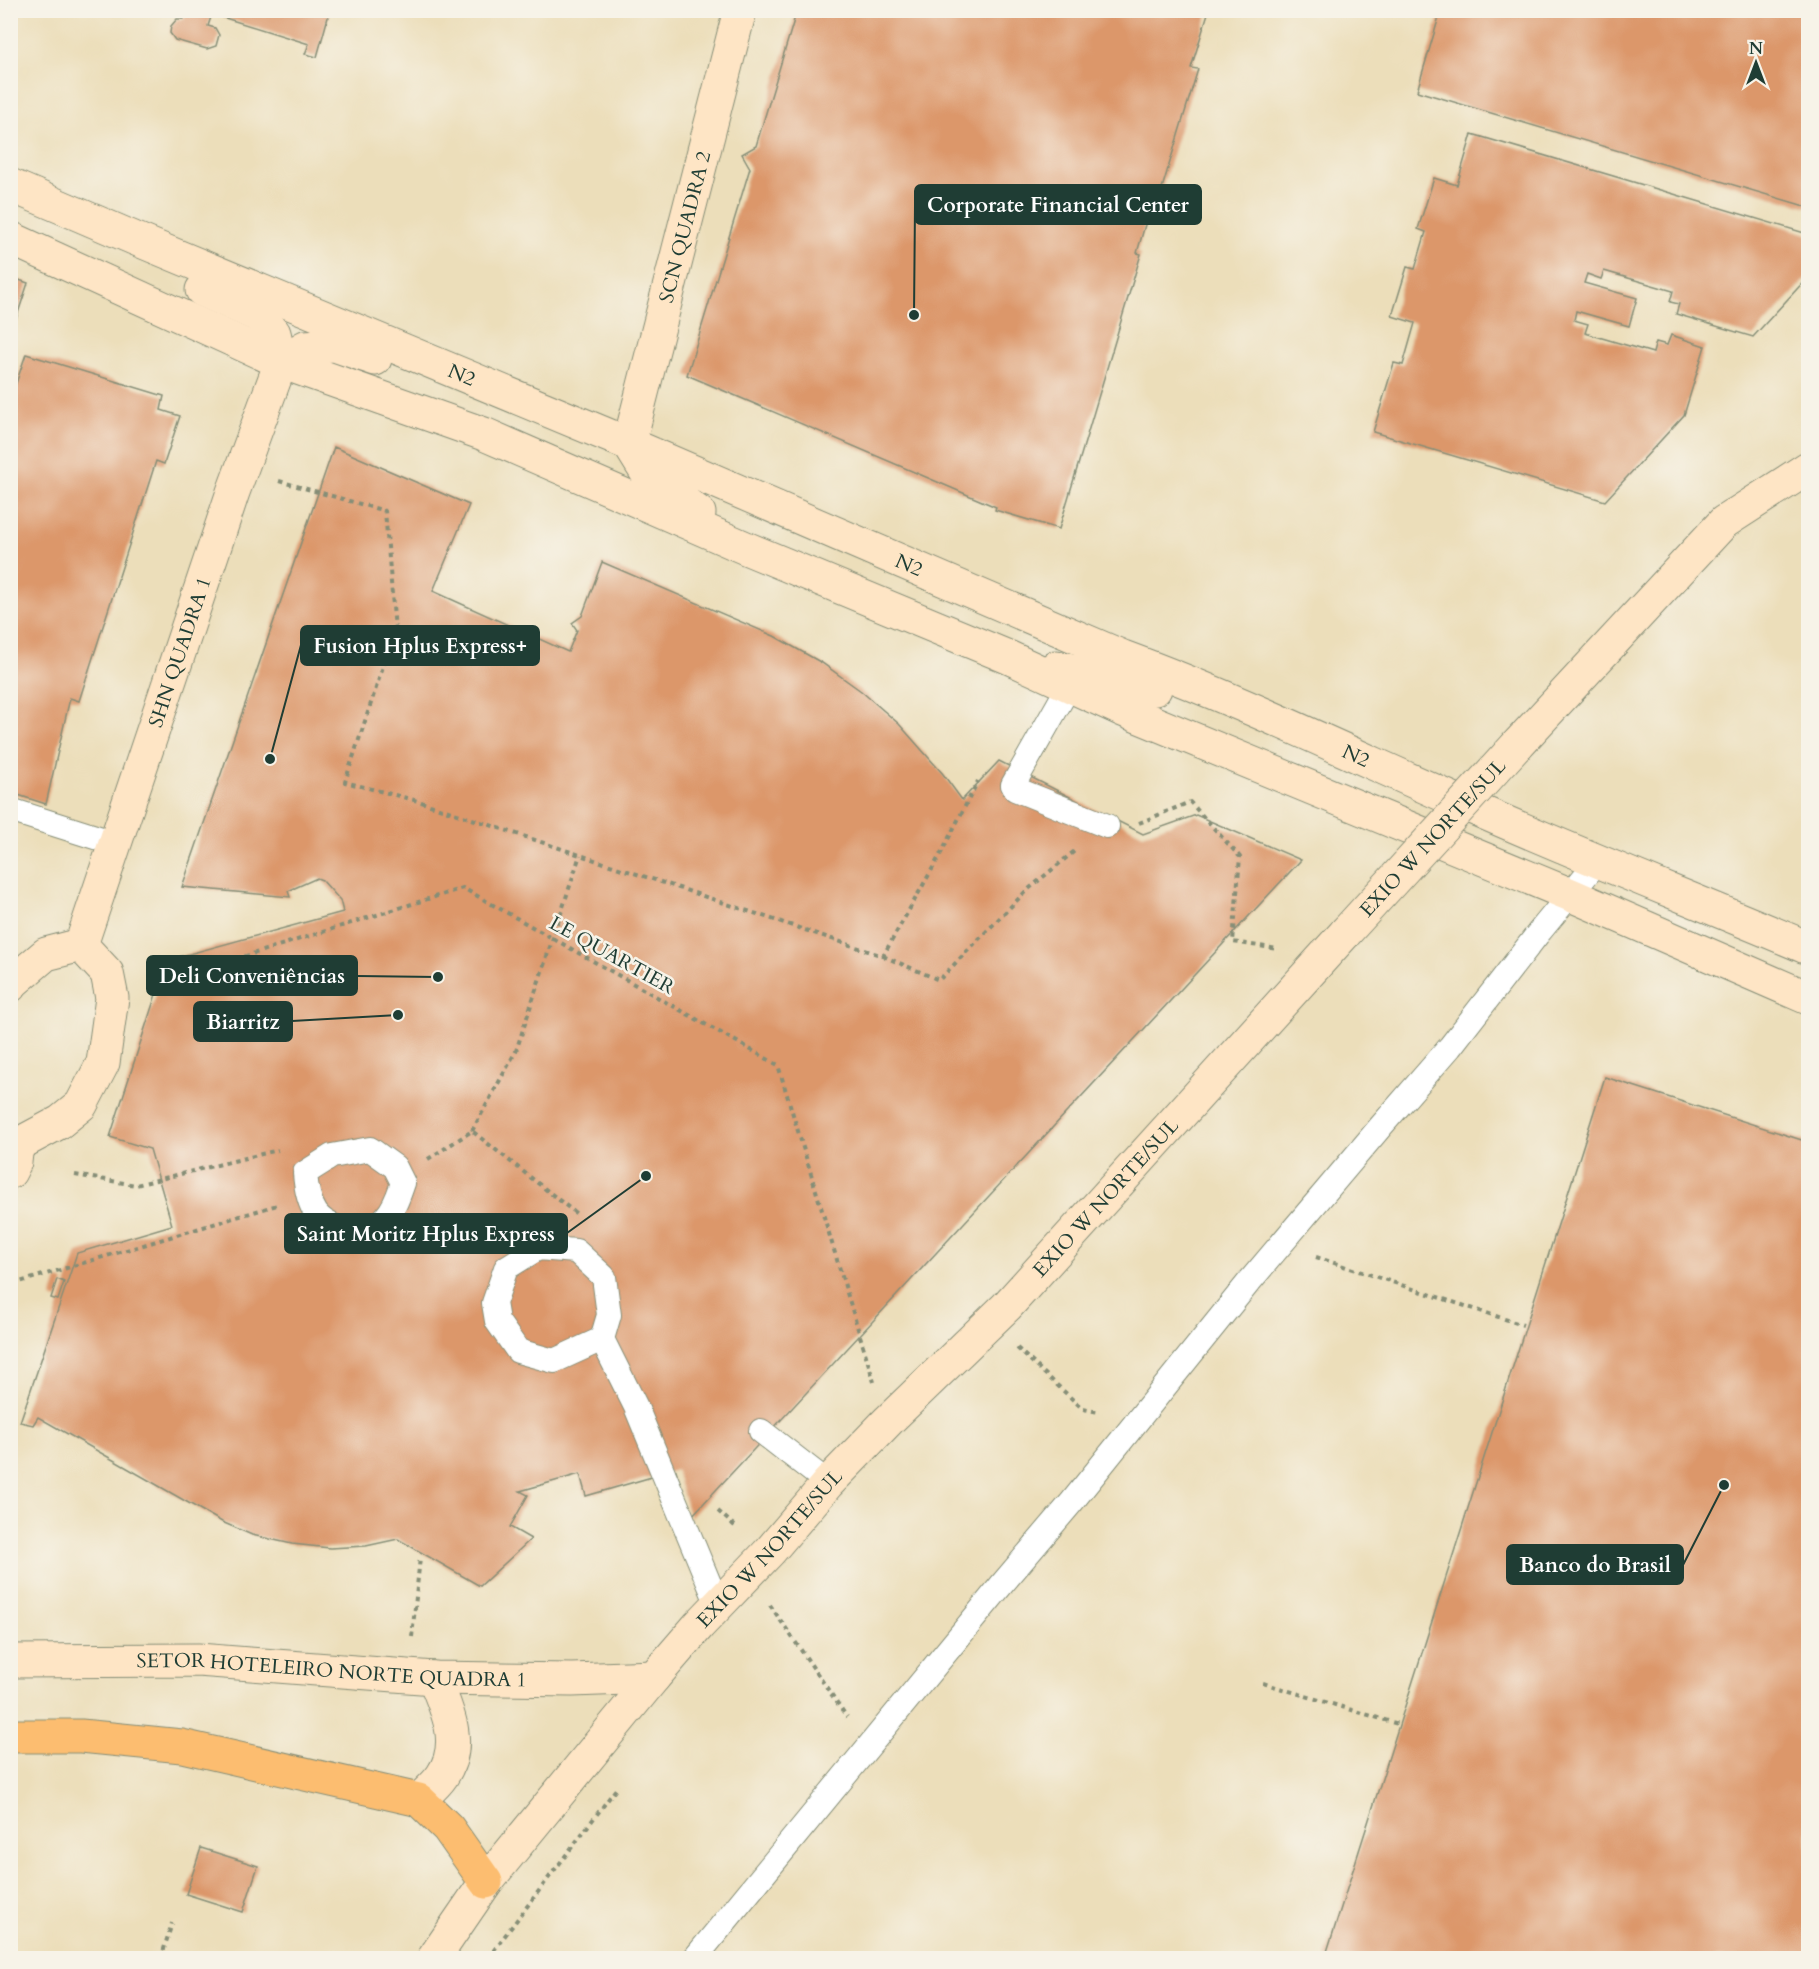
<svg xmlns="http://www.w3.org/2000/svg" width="1819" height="1969" font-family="Cardo,serif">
  <rect width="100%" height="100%" fill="#f7f3e8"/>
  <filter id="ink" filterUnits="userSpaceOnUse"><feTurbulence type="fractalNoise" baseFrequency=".0167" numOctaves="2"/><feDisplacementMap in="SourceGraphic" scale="12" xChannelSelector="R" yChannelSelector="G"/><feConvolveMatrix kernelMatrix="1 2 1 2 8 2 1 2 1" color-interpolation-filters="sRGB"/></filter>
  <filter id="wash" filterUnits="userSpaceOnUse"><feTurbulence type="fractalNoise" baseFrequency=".008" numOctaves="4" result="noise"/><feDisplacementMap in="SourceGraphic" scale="24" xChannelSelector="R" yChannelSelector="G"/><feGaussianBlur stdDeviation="1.35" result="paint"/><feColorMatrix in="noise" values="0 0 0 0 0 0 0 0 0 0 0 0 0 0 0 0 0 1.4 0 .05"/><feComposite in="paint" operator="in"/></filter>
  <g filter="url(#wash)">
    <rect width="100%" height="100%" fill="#ecdeba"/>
    <g id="blocks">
      <g fill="#dc976a">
        <path d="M185 10H330L317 57 305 54 309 44 212 14 208 26 215 28 219 35 216 46 207 49 175 40 170 33 171 26 177 19H183Z"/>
        <path d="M797 10H1209L1191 68 1198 69 1160 195 1154 193 1137 253 1141 254 1059 529 995 510 996 507 687 375 750 168 742 154 756 146Z"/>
        <path d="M1441 10H1808V207L1417 91Z"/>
        <path d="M1472 134 1808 234V277L1753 337 1676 314 1679 304 1670 302 1673 291 1604 271 1601 279 1587 274 1584 283 1637 298 1629 326 1576 311 1574 320 1588 324 1585 333 1653 353 1656 342 1667 345 1671 335 1705 346 1684 415 1605 501 1373 432 1394 363 1403 365 1415 323 1392 316 1407 267 1415 269 1426 232 1418 229 1434 178 1457 185Z"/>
        <path d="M10 277 28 283 11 334H10Z"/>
        <path d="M26 354 164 396 161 410 180 416 164 464 156 461 79 701 70 698 46 804 15 794 11 807 10 401Z"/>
        <path d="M334 447 469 505 433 591 568 652 577 630 572 623 582 616 602 562 774 636 822 663 861 691 899 724 943 774 962 800 999 761 1143 834 1196 815 1301 860 690 1518 676 1470 586 1496 580 1474 520 1491 528 1495 510 1527 531 1539 480 1586 398 1539 366 1546 330 1548 292 1544 252 1535 222 1522 38 1417 33 1425 20 1422 77 1253 172 1225 150 1149 110 1137 167 960 343 912 340 900 322 880 317 878 288 891 290 897 182 887Z"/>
        <path d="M1605 1077 1808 1142V1958H1325Z"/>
        <path d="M57 1279 64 1282 58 1300 51 1298Z"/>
        <path d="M201 1848 258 1866 243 1912 186 1894Z"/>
      </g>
    </g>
  </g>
  <g filter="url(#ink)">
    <use href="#blocks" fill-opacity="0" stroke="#868e77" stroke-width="1.5"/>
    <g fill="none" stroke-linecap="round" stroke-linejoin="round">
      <g stroke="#868e77" stroke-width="26">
        <g id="lane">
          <path d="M1069 686 1013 785 1015 789 1107 826"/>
          <path d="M10 810 114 843"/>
          <path d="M370 1149 395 1167 403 1183C399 1194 395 1208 386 1217 383 1221 372 1229 367 1230 352 1235 325 1226 316 1213 308 1201 306 1187 305 1173L332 1156Z"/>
          <path d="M538 1248 576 1251 604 1277 609 1315 602 1339 554 1361 518 1351 497 1321 494 1303 506 1268Z"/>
          <path d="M602 1339 636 1407 718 1605"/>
          <path d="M761 1431 828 1483"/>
          <path d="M695 1958 1003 1583 1071 1503 1249 1282 1382 1125 1450 1047 1540 931 1597 862"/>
        </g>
      </g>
      <g stroke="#868e77" stroke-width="35">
        <g id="secondary">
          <path id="s1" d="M10 185 136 239 629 444 1123 657C1242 701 1357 757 1473 808 1584 857 1697 901 1808 948"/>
          <path d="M10 238 281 362 484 434 748 549 1008 657 1123 710 1571 895 1808 998"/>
          <path d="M202 290 259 316 274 333 281 362"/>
          <path d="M281 362 305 347 334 345 375 359"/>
          <path id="s2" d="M629 444 740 10"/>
          <path d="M629 444 650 478 699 513"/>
          <path d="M1056 667 1120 679 1140 686 1155 689"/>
          <path d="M1517 745 1724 522 1808 468"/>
          <path id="s3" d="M81 945 233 492 281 362"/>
          <path d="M10 986 13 982 46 954 81 945"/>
          <path d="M17 1145 60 1122 81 1105 103 1063 112 998 107 973 81 945"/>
          <path d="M10 1172 15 1162 17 1145"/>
          <path id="s4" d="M10 1661 198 1660 434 1678 572 1680 654 1677"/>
          <path d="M419 1800C426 1793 436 1785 442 1776 464 1744 447 1710 434 1678"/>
          <path id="s5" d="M434 1958 486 1882 654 1677 699 1625 770 1551 828 1483 889 1420 1007 1306 1346 932"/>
        </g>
      </g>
      <g stroke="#868e77" stroke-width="35">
        <path id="highway" d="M10 1736H81L182 1746 419 1800 448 1828 486 1882"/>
      </g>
      <g stroke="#868e77" stroke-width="4" stroke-dasharray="4.5 4.5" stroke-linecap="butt">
        <path d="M279 481 385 511 395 630 345 782 418 801 883 956 939 857 978 781"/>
        <path d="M1139 823 1190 802 1240 857 1233 942 1278 949"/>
        <path d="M883 956 939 980 1025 892 1077 849"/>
        <path d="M150 986 463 888 778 1065 874 1382"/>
        <path d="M472 1131 516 1051 580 855"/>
        <path d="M428 1159 472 1131 578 1215"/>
        <path d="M75 1175 136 1185 278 1150"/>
        <path d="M1316 1257 1523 1325"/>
        <path d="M13 1284 277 1205"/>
        <path d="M1017 1348 1083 1409 1099 1412"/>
        <path d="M718 1511 737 1528"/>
        <path d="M770 1605 847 1717"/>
        <path d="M412 1637 420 1557"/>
        <path d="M1263 1683 1398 1724"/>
        <path d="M167 1958 163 1952 172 1923"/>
        <path d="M488 1958 616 1789"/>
      </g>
      <use href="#lane" stroke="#fff" stroke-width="24"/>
      <use href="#secondary" stroke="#fee5c5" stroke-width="33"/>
      <use href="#highway" stroke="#fcbd6f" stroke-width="33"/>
      <g stroke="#868e77" stroke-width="35" stroke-linecap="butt">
        <g id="secondary-bridge">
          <path id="s6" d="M1346 932 1517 745"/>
        </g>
      </g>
      <use href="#secondary-bridge" stroke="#fee5c5" stroke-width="33"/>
    </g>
  </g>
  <g text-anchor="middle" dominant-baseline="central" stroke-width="5" stroke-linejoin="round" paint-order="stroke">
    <g font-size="20" fill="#1f3d34" stroke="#f7f3e8">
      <text stroke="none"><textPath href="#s2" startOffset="224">SCN QUADRA 2</textPath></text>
      <text stroke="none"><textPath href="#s1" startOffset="490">N2</textPath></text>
      <text stroke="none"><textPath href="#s1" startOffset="976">N2</textPath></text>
      <text stroke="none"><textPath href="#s3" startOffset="309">SHN QUADRA 1</textPath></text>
      <text stroke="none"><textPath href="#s1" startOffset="1462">N2</textPath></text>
      <text stroke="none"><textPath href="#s6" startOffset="128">EXIO W NORTE/SUL</textPath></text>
      <text transform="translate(612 955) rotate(29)">LE QUARTIER</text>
      <text stroke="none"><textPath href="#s5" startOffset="1016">EXIO W NORTE/SUL</textPath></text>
      <text stroke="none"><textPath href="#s5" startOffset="530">EXIO W NORTE/SUL</textPath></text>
      <text stroke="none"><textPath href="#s4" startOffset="322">SETOR HOTELEIRO NORTE QUADRA 1</textPath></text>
    </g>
  </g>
  <path fill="none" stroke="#1f3d34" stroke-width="2" d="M914 315L915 205M270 759L301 645M438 977L357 976M398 1015L292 1021M646 1176L567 1233M1724 1485L1683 1565"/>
  <g fill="#1f3d34" stroke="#f7f3e8" stroke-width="2">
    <circle cx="914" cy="315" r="6"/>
    <circle cx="270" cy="759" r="6"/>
    <circle cx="438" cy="977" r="6"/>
    <circle cx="398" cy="1015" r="6"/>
    <circle cx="646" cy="1176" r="6"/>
    <circle cx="1724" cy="1485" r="6"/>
  </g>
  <g fill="#1f3d34" stroke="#1f3d34" stroke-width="2">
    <rect x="915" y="185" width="286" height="39" rx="6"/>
    <rect x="301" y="626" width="238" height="39" rx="6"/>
    <rect x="147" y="956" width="210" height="39" rx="6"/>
    <rect x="194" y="1002" width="98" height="39" rx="6"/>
    <rect x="285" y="1214" width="282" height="39" rx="6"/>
    <rect x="1507" y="1545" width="176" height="39" rx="6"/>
  </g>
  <g font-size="21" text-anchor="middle" font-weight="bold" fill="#fff">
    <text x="1058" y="212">Corporate Financial Center</text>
    <text x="420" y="653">Fusion Hplus Express+</text>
    <text x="252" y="983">Deli Conveniências</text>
    <text x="243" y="1029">Biarritz</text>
    <text x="426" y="1241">Saint Moritz Hplus Express</text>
    <text x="1595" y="1572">Banco do Brasil</text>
  </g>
  <rect width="1819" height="1969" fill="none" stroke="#f7f3e8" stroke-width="36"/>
  <g transform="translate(1756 63)" stroke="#f7f3e8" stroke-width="4.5" paint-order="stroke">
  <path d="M0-4.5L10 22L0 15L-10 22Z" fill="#1f3d34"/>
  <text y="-9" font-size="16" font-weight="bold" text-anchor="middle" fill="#1f3d34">N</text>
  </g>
</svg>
